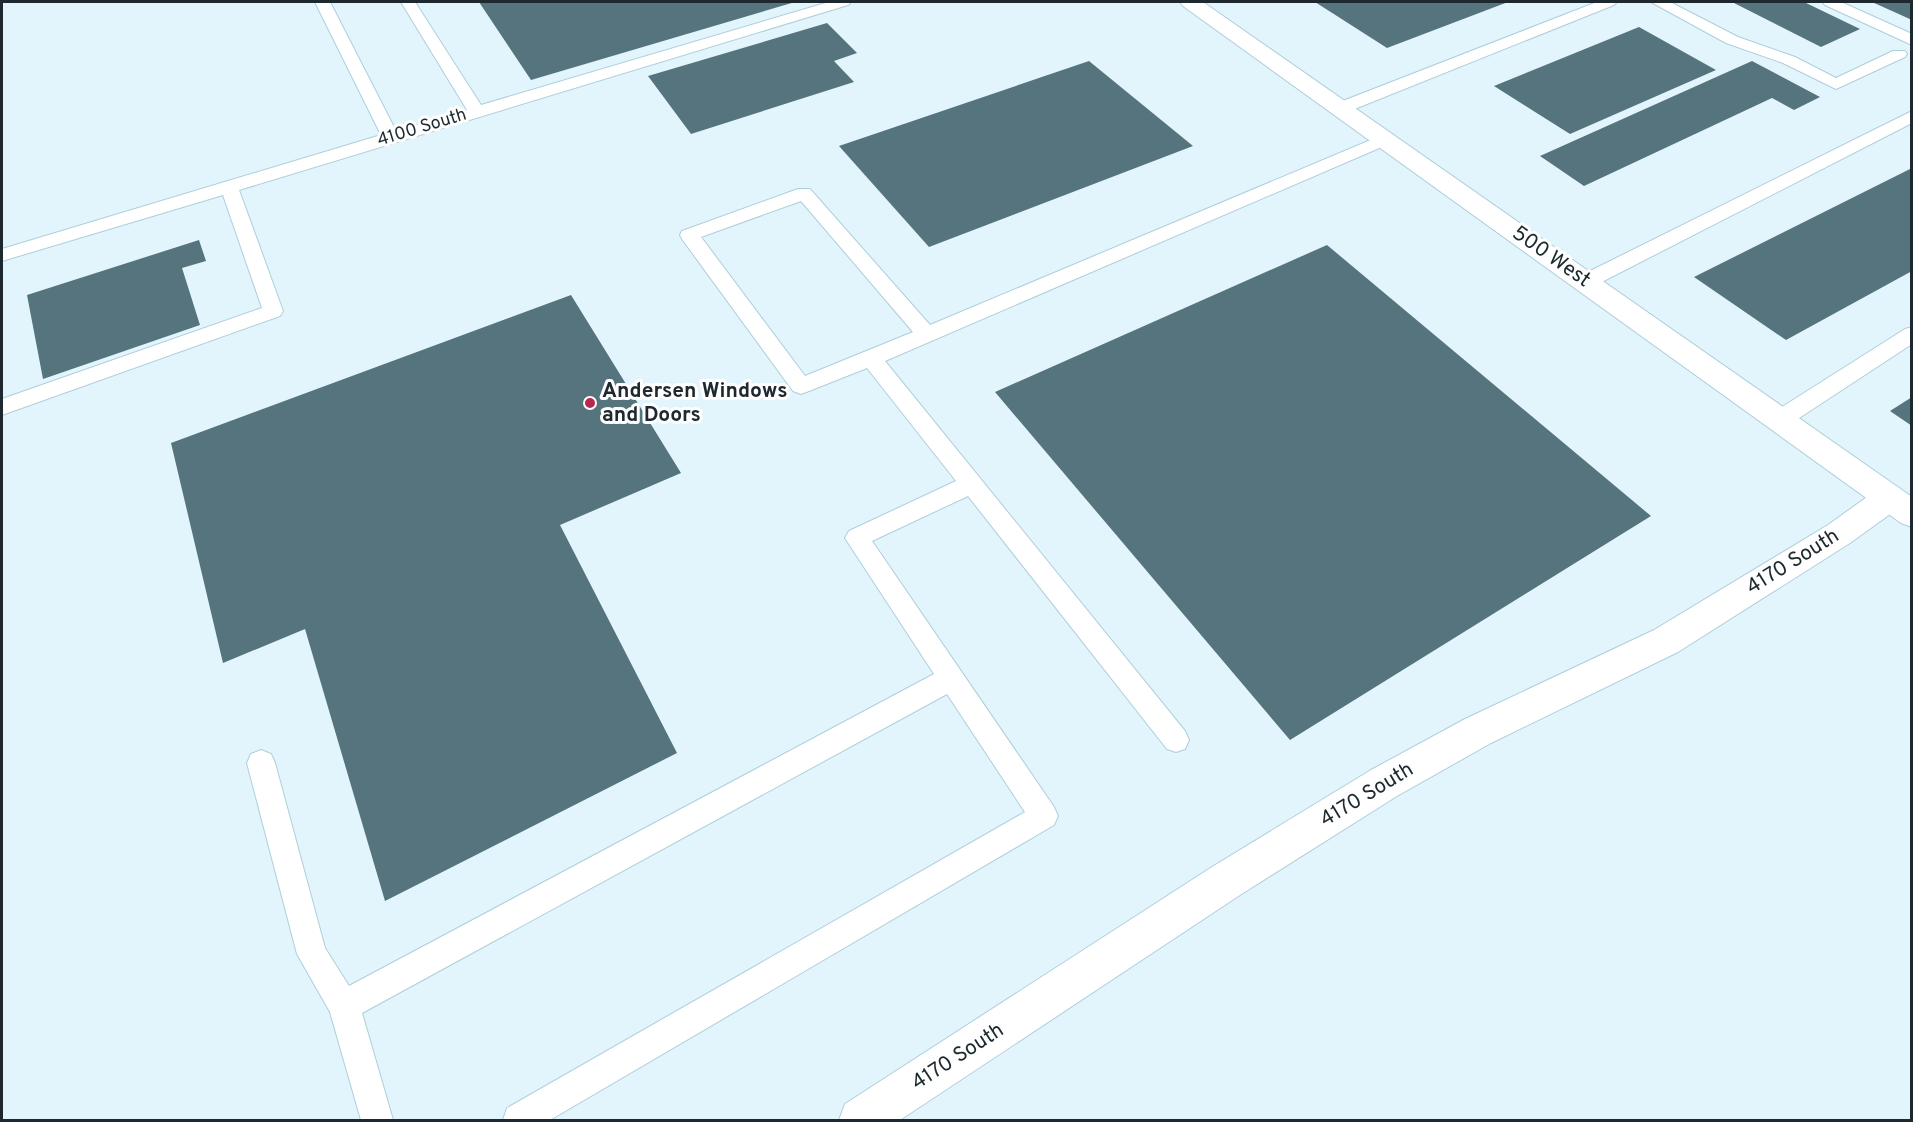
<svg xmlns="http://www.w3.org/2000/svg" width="1913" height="1122" font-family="Overpass,sans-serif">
  <rect width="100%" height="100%" fill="#e2f5fc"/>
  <g fill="#56747e">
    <path d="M479 2H795L531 80Z"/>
    <path d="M1315 2H1508L1387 48Z"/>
    <path d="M1732 2H1804L1860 29 1821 47Z"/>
    <path d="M1872 2H1912V20Z"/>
    <path d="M827 23 857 53 834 61 854 82 691 134 648 76Z"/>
    <path d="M1639 27 1716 70 1570 134 1494 86Z"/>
    <path d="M1089 61 1193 146 929 247 839 146Z"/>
    <path d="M1752 61 1820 97 1794 110 1772 98 1584 186 1540 156Z"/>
    <path d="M1912 168V271L1786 340 1694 277Z"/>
    <path d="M199 240 206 261 182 268 200 325 43 379 27 295Z"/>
    <path d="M1327 245 1651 516 1290 740 995 392Z"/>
    <path d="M571 295 681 473 560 525 677 753 385 901 305 629 223 663 171 443Z"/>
    <path d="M1912 397V426L1890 411Z"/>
  </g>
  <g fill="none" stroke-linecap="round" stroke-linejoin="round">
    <g stroke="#aeceda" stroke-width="2">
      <g id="service">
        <path d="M315 2H330L396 131 467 110 401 2H415L481 105 829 2H851L848 5 239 190 283 311 280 316 2 415V399L262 308 223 195 2 261V249L381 135Z"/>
        <path d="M1597 2H1617L1614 5 1347 112H1335L1333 108 1335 104Z"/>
        <path d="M1651 2H1670L1738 37 1795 57 1836 78 1893 51H1905L1907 54 1905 57 1836 89 1783 63 1726 43Z"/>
        <path d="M1822 2H1841L1912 34V45L1825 5Z"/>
        <path d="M1912 111V123L1592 287 1585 289 1578 287 1575 282 1578 277Z"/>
        <path d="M1385 134 1391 135 1394 139 1391 143 885 361 1185 731 1189 740 1185 749 1176 752 1167 749 968 496 872 541 1054 807 1058 816 1054 825 550 1120H503L507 1108 1025 812 947 694 362 1013 393 1120H361L330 1012 297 954 247 763 251 754 261 750 271 754 275 763 325 948 349 986 934 674 845 538 849 531 956 481 867 368 809 391 801 394 793 391 682 239 680 235 682 231 798 189H810L930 325ZM801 201 913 332 805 376 701 237Z"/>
        <path d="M1912 327V344L1787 426 1779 428 1771 426 1768 420 1771 414 1905 329Z"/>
      </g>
    </g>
    <g stroke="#aeceda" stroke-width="2">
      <path id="minor" d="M1889 486 1900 489 1905 498 1900 507 1850 543 1678 652 1491 743 1397 796 1240 895 900 1120H839L845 1104 1212 867 1371 770 1465 719 1654 630 1828 525 1878 489Z"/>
    </g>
    <g stroke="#aeceda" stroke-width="2">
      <path id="secondary" d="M1180 2H1203L1912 497V527L1901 523 1183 6Z"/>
    </g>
    <use href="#service" fill="#fff" fill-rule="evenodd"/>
    <use href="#minor" fill="#fff" fill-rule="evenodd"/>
    <use href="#secondary" fill="#fff" fill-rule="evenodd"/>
  </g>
  <circle fill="#b8274e" stroke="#fefefe" stroke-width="2" cx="590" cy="403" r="6"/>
  <g text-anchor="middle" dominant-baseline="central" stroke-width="6" stroke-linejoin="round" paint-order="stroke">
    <g font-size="18" fill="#1d292e" stroke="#fefefe">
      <text transform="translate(422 128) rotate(-17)">4100 South</text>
    </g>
    <g font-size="21" fill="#1d292e" stroke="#fefefe">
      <text transform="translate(1551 257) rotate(35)">500 West</text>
      <text transform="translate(1793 562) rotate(-32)">4170 South</text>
      <text transform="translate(1367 795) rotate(-31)">4170 South</text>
      <text transform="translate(958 1057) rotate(-33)">4170 South</text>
    </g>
    <g font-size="21" font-weight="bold" fill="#1d292e" stroke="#fefefe" text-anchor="start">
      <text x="602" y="391">Andersen Windows<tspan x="602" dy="24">and Doors</tspan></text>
    </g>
  </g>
  <rect width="1913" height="1122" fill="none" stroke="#1d292e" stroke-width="6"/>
</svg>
